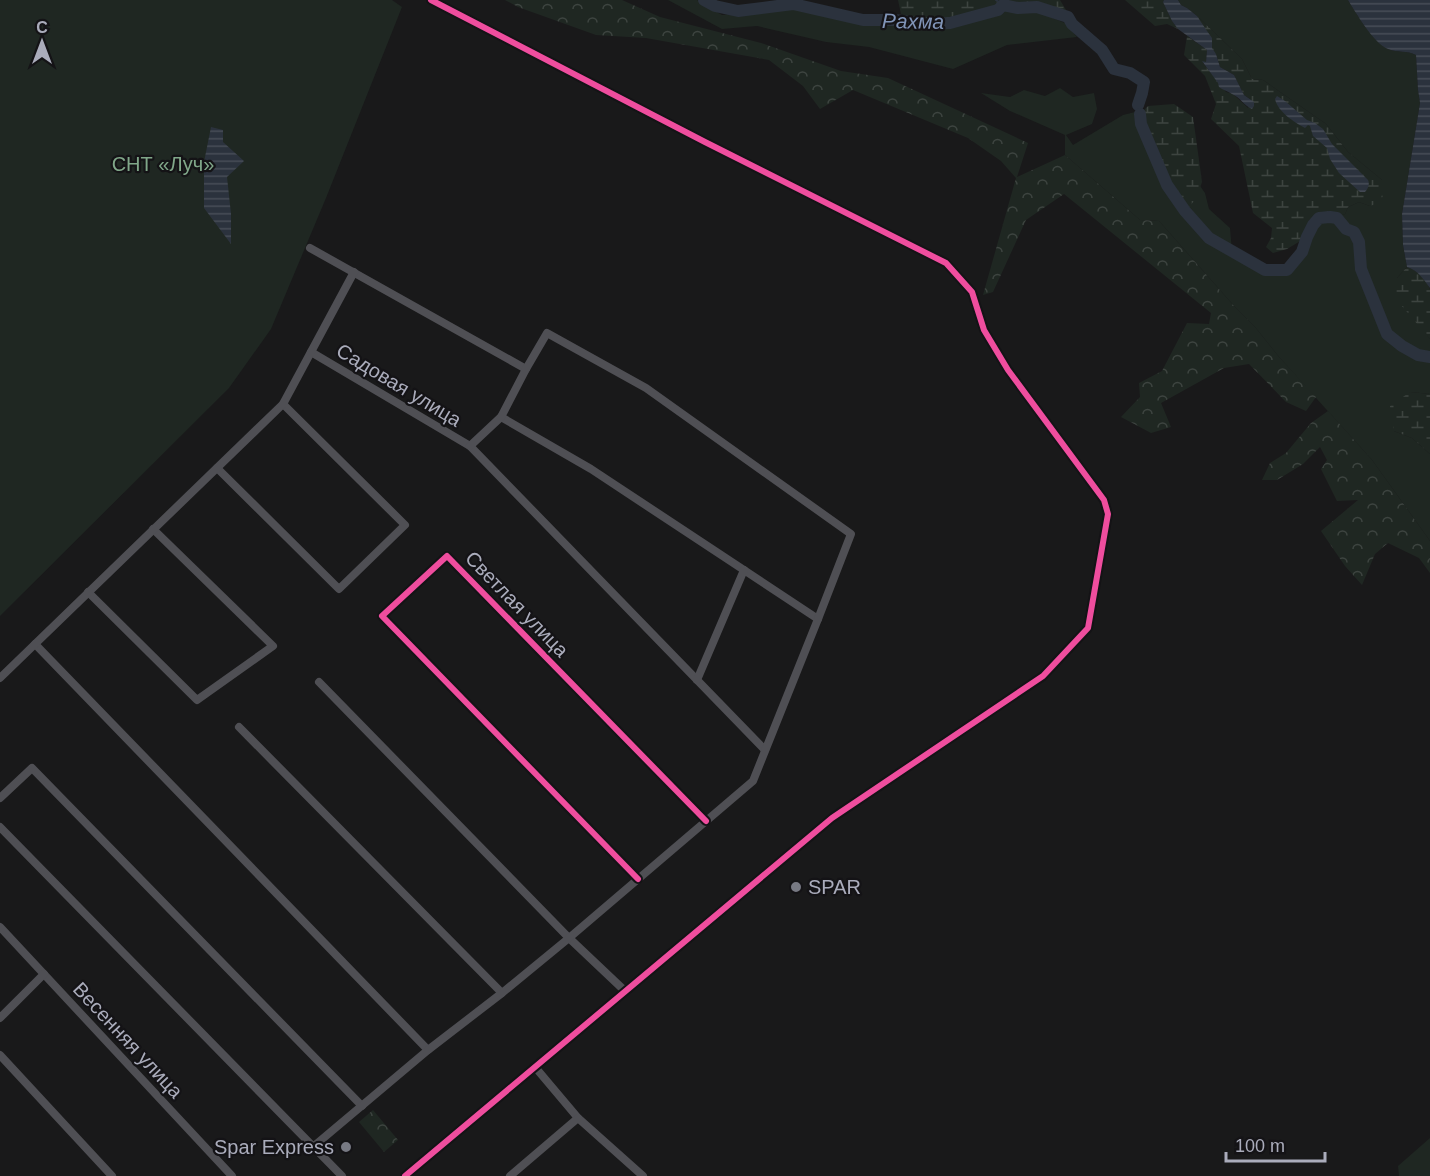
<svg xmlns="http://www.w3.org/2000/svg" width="1430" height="1176" font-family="Arial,sans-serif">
  <defs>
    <pattern id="forest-crowns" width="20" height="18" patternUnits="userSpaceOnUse" patternTransform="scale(1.5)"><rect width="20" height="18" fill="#1f2722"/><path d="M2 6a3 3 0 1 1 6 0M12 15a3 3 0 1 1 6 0" fill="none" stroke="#3d4440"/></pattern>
    <pattern id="wetland-marsh" width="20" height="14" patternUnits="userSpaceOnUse" patternTransform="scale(1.5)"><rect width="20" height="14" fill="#1f2722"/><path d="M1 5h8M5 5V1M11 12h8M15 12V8" fill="none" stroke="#3d4440"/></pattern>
    <pattern id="water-rules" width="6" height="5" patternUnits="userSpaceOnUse" patternTransform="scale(1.5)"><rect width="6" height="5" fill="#2b323d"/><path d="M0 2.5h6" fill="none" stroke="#474d57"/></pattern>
  </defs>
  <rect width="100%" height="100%" fill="#19191a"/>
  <g fill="#1f2722">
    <path d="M0 0H392L402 7 326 198 271 329 229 388 0 616Z"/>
    <path d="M668 0H697L722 15 795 7 872 24 928 27 1007 10 1036 11 1065 23 1077 37 1007 45 953 69 869 47 826 42 757 26 722 29Z"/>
    <path d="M1178 0H1348C1356 13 1374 43 1388 49 1398 53 1407 50 1416 55L1418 90 1420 103 1402 214 1403 245 1407 267 1397 278 1421 327 1430 339V394L1410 392 1394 431 1412 438 1430 454V541L1372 460 1279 357 1255 327 1234 306 1159 221 1140 220 1065 155V135L1010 111 981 93 1010 97 1024 90 1045 96 1060 88 1073 97 1094 93 1097 109 1092 124 1066 135 1073 145 1123 115 1135 112 1140 114 1141 124 1167 184 1198 183 1205 193 1209 209 1230 228 1232 251 1265 270H1287L1302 252 1307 237 1313 225 1319 218 1330 217 1337 218 1345 214 1348 207 1359 202 1370 206 1382 180 1348 152 1326 124 1263 80 1252 79 1242 59 1197 16 1187 8 1181 5Z"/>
    <path d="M1430 1138V1176H1399L1398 1166Z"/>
  </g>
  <g fill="url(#forest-crowns)">
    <path d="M505 0H622L660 17 761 43 841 71 888 78 1028 143 1017 177 1065 155 1140 220 1159 221 1234 306 1255 327 1279 357 1316 397 1306 411 1286 402 1249 364 1224 368 1161 403 1171 427 1151 433 1121 417 1140 397 1139 383 1162 371 1187 323 1209 324 1211 313 1064 194 1026 220 993 292 983 295 1016 178 1001 161 968 138 853 90 820 109 803 86 769 60 646 38 596 35 518 7Z"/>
    <path d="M1328 411 1372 460 1430 541V573L1419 558 1388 543 1375 554 1362 585 1345 566 1321 531 1358 500 1337 501 1321 469 1327 460 1320 447 1303 464 1277 480H1262L1270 463 1286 453 1311 423Z"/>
    <path d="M373 1110 398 1140 384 1152 359 1122Z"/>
  </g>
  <g fill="url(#wetland-marsh)">
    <path d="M898 0H1060L1066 10 1068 17 1037 7 1018 8 1004 5 998 10 950 23 924 24 901 14Z"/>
    <path d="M1125 0H1164L1163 2 1172 21 1178 29 1167 24 1155 26Z"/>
    <path d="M1196 15 1242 59 1252 79 1263 80 1326 124 1348 152 1382 180 1384 191 1381 202 1370 206 1359 202 1348 207 1345 214 1337 218 1330 217 1319 218 1313 225 1307 237 1287 249 1273 253 1266 247 1271 238 1272 228 1253 213 1239 146 1211 119 1216 104 1205 76 1184 55 1187 36 1207 50 1206 63H1203L1226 92 1233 94 1248 108 1250 99 1244 95 1234 75 1220 67 1216 54 1211 48Z"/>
    <path d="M1174 104 1193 117 1202 182 1196 199 1185 211 1167 185 1141 124 1140 114 1148 106Z"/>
    <path d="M1407 267C1416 269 1428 281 1430 290 1430 303 1430 326 1430 339L1396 299 1397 278Z"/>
    <path d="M1410 392 1430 394V454L1412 438 1394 431 1390 406Z"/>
  </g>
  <g fill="url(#water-rules)">
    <path d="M1164 0H1178L1181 5 1187 8 1197 16 1207 31 1212 38V48L1216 54 1220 67 1234 75 1244 95 1254 102V106L1252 109C1244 106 1240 97 1232 94 1227 91 1223 90 1219 87L1218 83 1202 61 1206 62 1207 50 1178 29 1172 21 1163 2Z"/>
    <path d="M1348 0H1430V288C1424 280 1418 270 1407 267L1403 245 1402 214 1420 103 1418 90 1416 55C1407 50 1398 53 1388 49 1374 44 1356 13 1348 0Z"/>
    <path d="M1277 96 1285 101 1307 120 1315 123 1323 129 1332 144 1368 180C1370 184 1368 189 1365 192H1360L1339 173 1330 159 1327 148 1313 136 1310 126 1308 125 1305 128C1294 122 1278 112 1275 99Z"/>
    <path d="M211 127 223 130V142L244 161 227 177 231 214V244L204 208V162Z"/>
  </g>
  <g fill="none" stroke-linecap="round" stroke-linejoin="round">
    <path stroke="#2b323d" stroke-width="2" d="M996 0 1003 5"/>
    <g stroke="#2b323d" stroke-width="12">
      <path d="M704 0 715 6 738 11 793 4 863 20H895L924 24 950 23 998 10 1003 5 1018 8 1037 7 1068 17 1072 24 1102 50 1114 69 1130 73 1144 82 1142 93 1138 105"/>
      <path d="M1140 114 1141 124 1167 185 1185 211 1209 238 1265 270H1287L1302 252 1307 237 1313 225 1319 218 1330 217 1337 218 1346 229 1354 232 1359 242 1361 269 1387 334 1402 346 1418 355 1430 357"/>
    </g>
    <g stroke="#4f4f54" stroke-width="8">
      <path d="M310 248 526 369"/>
      <path d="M311 352 470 446 765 750"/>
      <path d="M501 417 591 469 818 619"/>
      <path d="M217 468 339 589 405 525 283 404"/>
      <path d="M88 592 197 700 273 646 153 529"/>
      <path d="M35 644 428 1050"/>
      <path d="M0 678 283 404 354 272"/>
      <path d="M697 680 744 570"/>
      <path d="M319 682 569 938 625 991"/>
      <path d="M239 727 502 993"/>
      <path d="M0 798 32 768 362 1106"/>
      <path d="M0 827 342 1176"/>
      <path d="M638 879 382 616 447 556 706 821"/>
      <path d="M0 927 232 1176"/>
      <path d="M0 1018 44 974"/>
      <path d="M0 1055 112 1176"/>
      <path d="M535 1067 578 1118 643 1176"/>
      <path d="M314 1146 428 1050 502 993 569 938 753 781 818 619 851 534 646 388 547 333 526 369 501 417 470 446"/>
      <path d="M405 1176 832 818 1043 676 1088 628 1108 514 1104 500 1008 370 984 330 972 292 946 263 705 142 431 0"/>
      <path d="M510 1176 578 1118"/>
    </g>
    <g stroke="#141316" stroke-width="10">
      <g id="cycleway">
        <path d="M638 879 382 616 447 556 706 821"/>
        <path d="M405 1176 832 818 1043 676 1088 628 1108 514 1104 500 1008 370 984 330 972 292 946 263 705 142 431 0"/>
      </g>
    </g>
    <use href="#cycleway" stroke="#ef4d9e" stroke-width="6"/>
  </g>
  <g fill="#777983" stroke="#141316" stroke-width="2">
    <circle cx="796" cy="887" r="6"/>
    <circle cx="346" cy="1147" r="6"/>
  </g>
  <g text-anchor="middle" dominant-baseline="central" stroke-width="4.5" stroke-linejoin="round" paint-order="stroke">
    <g font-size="20" fill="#80a789" stroke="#141316">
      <text x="163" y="164">СНТ «Луч»</text>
    </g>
    <g font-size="20" fill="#aaacbb" stroke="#141316">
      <text transform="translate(399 385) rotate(31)">Садовая улица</text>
      <text transform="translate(517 604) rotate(46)">Светлая улица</text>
      <text transform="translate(128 1040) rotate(47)">Весенняя улица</text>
    </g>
    <g font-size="20" fill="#aaacbb" stroke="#141316" text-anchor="start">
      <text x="808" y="887">SPAR</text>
      <text x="334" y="1147" text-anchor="end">Spar Express</text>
    </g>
    <g font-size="21" font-style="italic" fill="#8094b7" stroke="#141316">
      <text transform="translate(913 21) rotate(1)">Рахма</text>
    </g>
  </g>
  <g transform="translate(42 42)" stroke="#141316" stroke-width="4.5" paint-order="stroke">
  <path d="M0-4.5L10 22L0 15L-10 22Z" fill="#aaacbb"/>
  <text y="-9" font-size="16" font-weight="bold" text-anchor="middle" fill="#aaacbb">С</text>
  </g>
  <path d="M1226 1152v9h99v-9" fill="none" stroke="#aaacbb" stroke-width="3"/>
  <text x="1235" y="1152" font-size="18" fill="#aaacbb" stroke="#141316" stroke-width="4.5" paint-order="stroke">100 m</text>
</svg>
